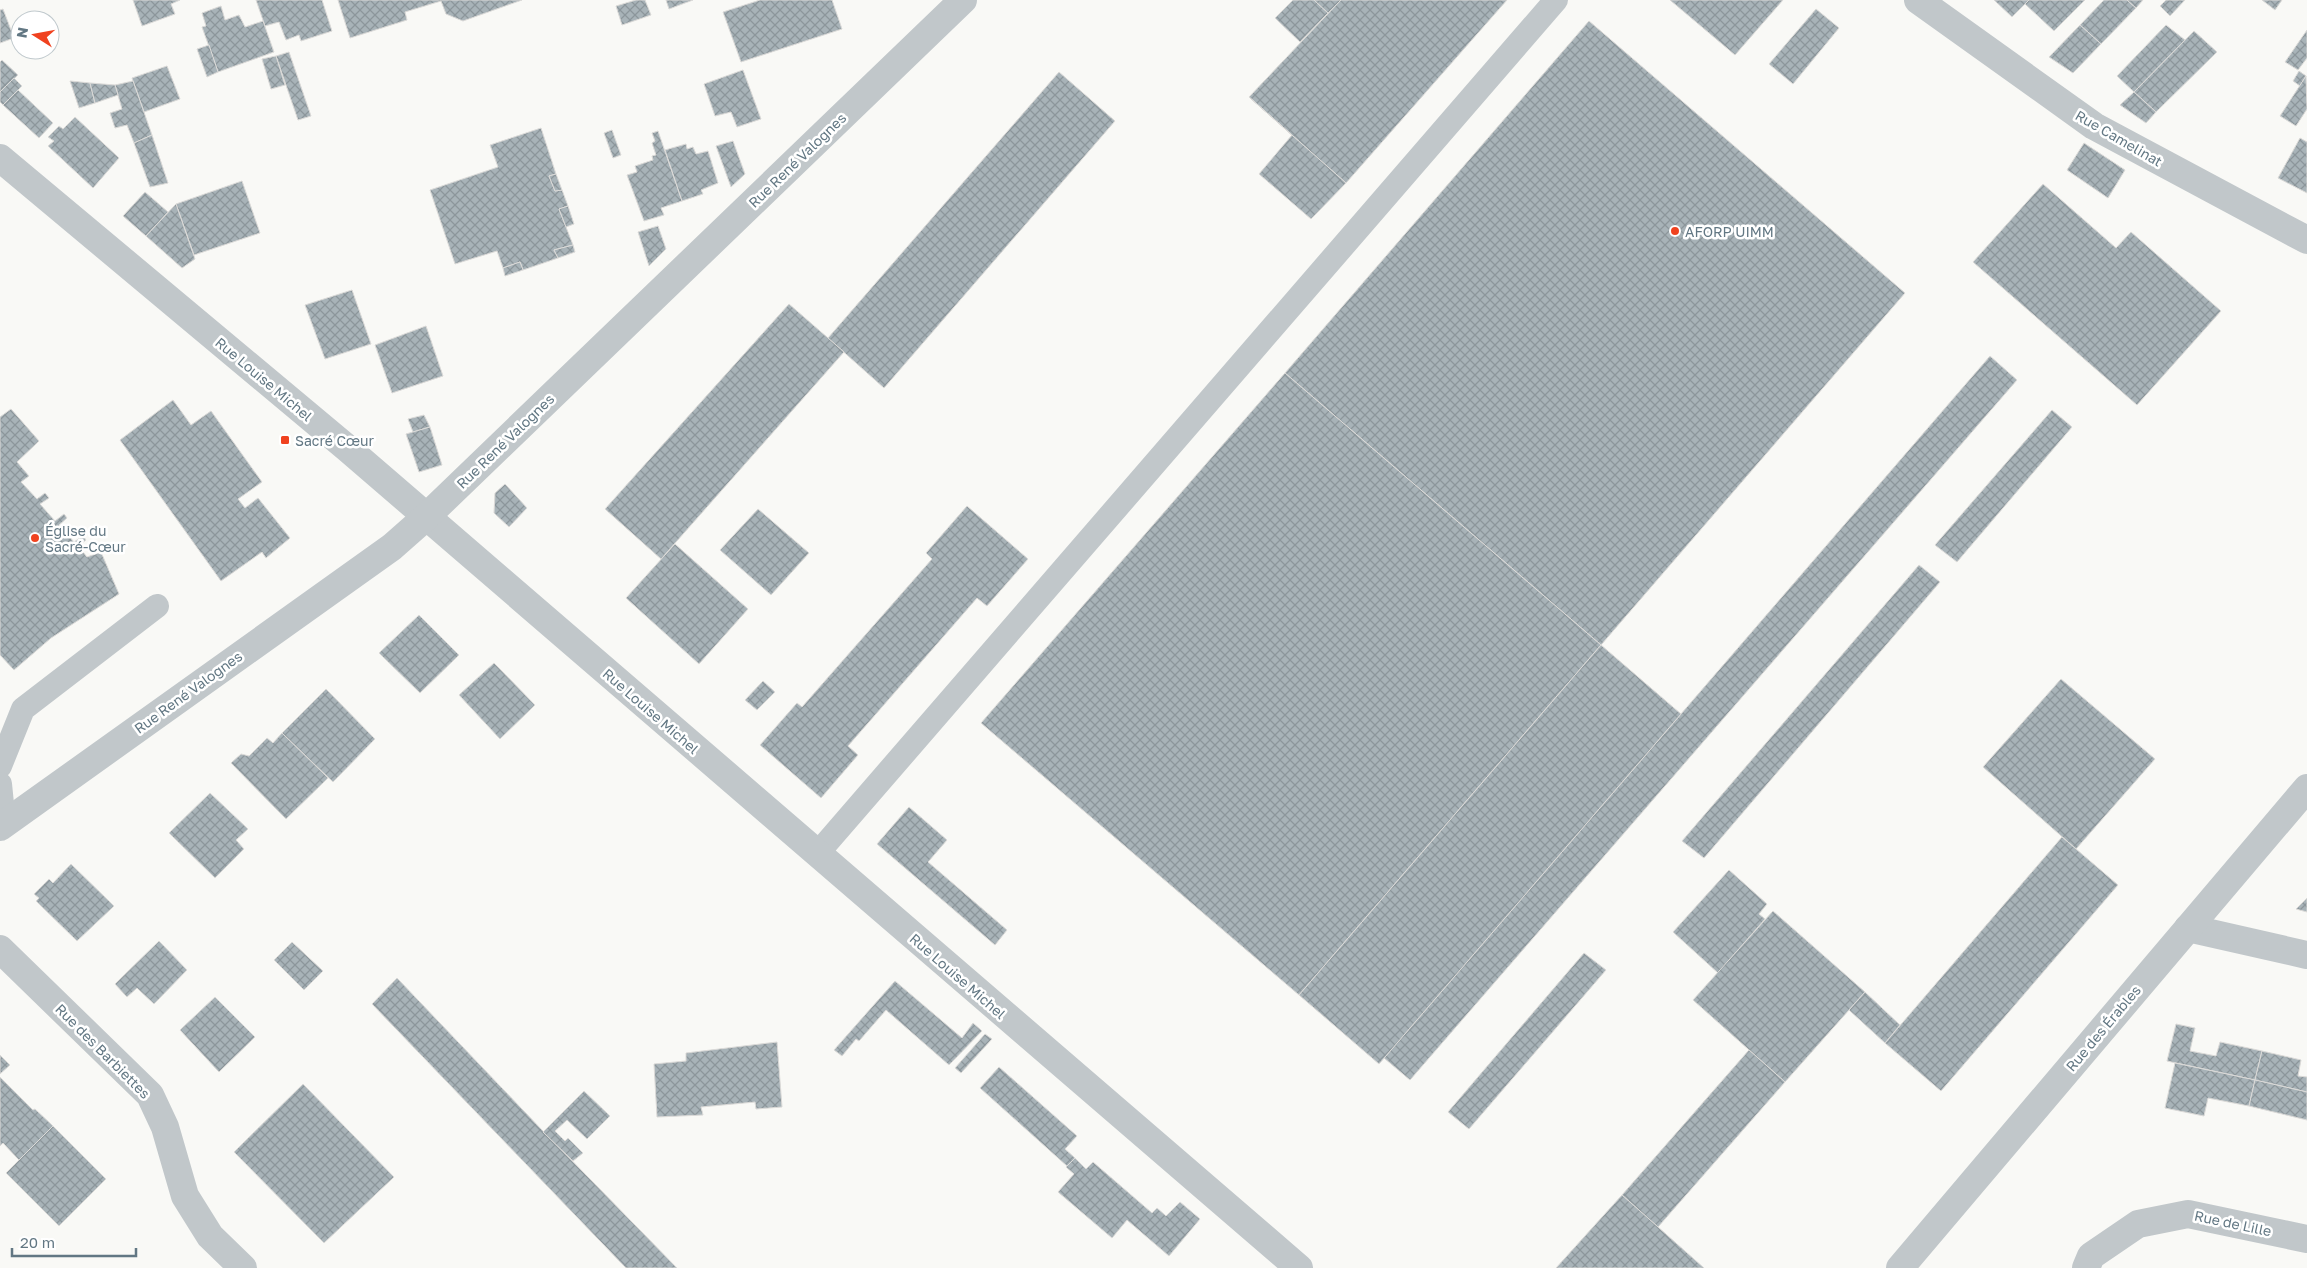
<svg xmlns="http://www.w3.org/2000/svg" width="2307" height="1268" font-family="'Golos Text',sans-serif">
  <defs>
    <pattern id="building-cross-hatch" width="8" height="8" patternUnits="userSpaceOnUse" patternTransform="scale(1.25)"><rect width="8" height="8" fill="#a8b3b8"/><path d="M0 0l8 8M0 8l8-8" fill="none" stroke="#8c969b"/></pattern>
  </defs>
  <rect width="100%" height="100%" fill="#f9f9f6"/>
  <g fill="url(#building-cross-hatch)" stroke="#dbdad8">
    <path d="M133 0H180L171 4 175 14 142 26Z"/>
    <path d="M256 0H322L332 31 301 41 299 35 286 40 279 22 265 26Z"/>
    <path d="M338 0H522L463 21 446 14 441 1 405 12 407 20 350 38Z"/>
    <path d="M636 0H645L651 15 622 25 616 6Z"/>
    <path d="M666 0H693L669 9Z"/>
    <path d="M760 0H832L842 29 741 62 723 12Z"/>
    <path d="M1293 0H1314L1328 13 1300 42 1275 18Z"/>
    <path d="M1314 0H1341L1328 13Z"/>
    <path d="M1341 0H1507L1346 183 1249 97Z"/>
    <path d="M1670 0H1783L1735 55Z"/>
    <path d="M1994 0H2029L2012 17Z"/>
    <path d="M2029 0H2085L2054 31 2025 4Z"/>
    <path d="M2104 0H2127L2136 8 2101 44 2080 25Z"/>
    <path d="M2127 0H2143L2136 8Z"/>
    <path d="M2166 0H2185L2170 16 2160 6Z"/>
    <path d="M2262 0H2282L2275 10Z"/>
    <path d="M221 6 225 20 239 15 245 27 263 21 274 52 218 72 202 27 206 26 202 13Z"/>
    <path d="M3 9 14 38 0 43V10Z"/>
    <path d="M1816 9 1839 28 1793 84 1769 64Z"/>
    <path d="M1589 21 1905 293 1601 645 1285 373Z"/>
    <path d="M2080 25 2101 44 2073 73 2049 57Z"/>
    <path d="M2166 25 2185 40 2134 92 2117 76Z"/>
    <path d="M2307 30V58L2298 70 2285 62Z"/>
    <path d="M2194 31 2217 52 2156 112 2134 92Z"/>
    <path d="M209 45 218 72 207 77 197 49Z"/>
    <path d="M289 52 311 116 298 120 276 56Z"/>
    <path d="M276 56 285 85 271 89 262 59Z"/>
    <path d="M2 60 18 75 0 92V62Z"/>
    <path d="M167 66 180 99 144 112 132 78Z"/>
    <path d="M743 70 761 119 737 127 731 112 715 116 704 84Z"/>
    <path d="M2299 71 2306 76 2300 86 2293 81Z"/>
    <path d="M1059 72 1115 121 884 388 828 338Z"/>
    <path d="M2306 76 2307 109 2296 126 2280 116Z"/>
    <path d="M14 78 22 86 3 105 0 102V92Z"/>
    <path d="M70 81 90 83 95 103 79 108Z"/>
    <path d="M133 81 152 135 134 143 127 125 115 128 110 113 122 109 115 85Z"/>
    <path d="M90 83 115 85 118 95 95 103Z"/>
    <path d="M18 90 53 123 39 138 3 105Z"/>
    <path d="M2134 92 2156 112 2146 123 2120 105Z"/>
    <path d="M1249 97 1346 183 1311 219 1259 174 1292 135Z"/>
    <path d="M75 117 119 158 93 188 48 146 54 141 48 137 59 126 63 129Z"/>
    <path d="M541 128 556 174 549 176 555 191 562 190 568 206 559 209 573 245 554 250 558 258 523 270 520 262 503 268 497 251 455 264 430 190 498 167 490 145Z"/>
    <path d="M612 130 621 155 613 158 604 133Z"/>
    <path d="M658 131 682 201 661 208 664 215 644 221 627 175 637 172 635 166 653 160 652 156 656 155 652 143 655 141 652 133Z"/>
    <path d="M152 135 168 183 150 187 134 143Z"/>
    <path d="M2300 138 2307 142V193L2278 178Z"/>
    <path d="M733 141 745 174 731 187 716 146Z"/>
    <path d="M2084 143 2125 170 2108 198 2067 170Z"/>
    <path d="M686 144 687 149 693 147 696 154 708 151 718 183 701 190 703 194 682 201 665 150Z"/>
    <path d="M556 174 562 190 555 191 549 176Z"/>
    <path d="M242 181 260 233 194 255 176 204Z"/>
    <path d="M2043 184 2116 248 2131 232 2221 311 2137 405 1973 262Z"/>
    <path d="M145 192 168 212 146 236 123 216Z"/>
    <path d="M176 204 195 259 182 268 146 236Z"/>
    <path d="M568 206 574 224 566 227 559 209Z"/>
    <path d="M658 226 666 249 649 266 638 232Z"/>
    <path d="M573 245 575 252 558 258 554 250Z"/>
    <path d="M520 262 523 270 505 276 503 268Z"/>
    <path d="M352 290 371 344 325 359 305 305Z"/>
    <path d="M789 304 844 352 661 559 605 509Z"/>
    <path d="M426 326 443 376 392 393 375 345Z"/>
    <path d="M1990 356 2017 380 1410 1080 1384 1058Z"/>
    <path d="M1285 373 1601 645 1299 995 981 723Z"/>
    <path d="M173 400 191 425 211 411 262 482 238 499 245 508 258 498 290 538 266 558 262 552 221 581 120 440Z"/>
    <path d="M11 409 39 441 17 462 29 476 21 482 37 499 45 493 49 498 40 504 55 521 64 514 67 518 59 525 74 542 83 536 86 540 78 546 87 557 101 552 119 594 51 638 14 670 0 655V417Z"/>
    <path d="M2052 410 2072 427 1957 562 1935 545Z"/>
    <path d="M424 415 430 427 413 432 408 419Z"/>
    <path d="M430 427 442 465 419 472 406 434Z"/>
    <path d="M505 484 527 508 509 527 494 513 495 493Z"/>
    <path d="M967 506 1028 559 987 606 977 598 848 746 858 755 821 798 760 745 797 703 802 707 932 559 926 553Z"/>
    <path d="M758 509 809 553 771 595 720 550Z"/>
    <path d="M675 544 748 609 699 664 626 598Z"/>
    <path d="M1919 565 1940 582 1704 858 1682 841Z"/>
    <path d="M419 615 459 655 420 693 379 653Z"/>
    <path d="M1601 645 1681 714 1379 1064 1299 995Z"/>
    <path d="M494 663 535 705 500 739 459 695Z"/>
    <path d="M2061 679 2155 759 2076 849 1983 767Z"/>
    <path d="M763 681 775 692 757 710 745 700Z"/>
    <path d="M326 689 375 739 333 782 282 733Z"/>
    <path d="M282 733 328 778 286 819 231 763 241 754 249 756 267 738 273 743Z"/>
    <path d="M210 793 248 829 236 840 244 849 215 878 169 833Z"/>
    <path d="M909 807 947 840 928 862 1007 930 995 945 877 844Z"/>
    <path d="M2062 837 2118 885 1941 1091 1885 1043Z"/>
    <path d="M71 864 114 906 77 941 36 901 39 898 34 894 49 879 53 883Z"/>
    <path d="M1729 870 1767 904 1759 914 1765 919 1718 973 1673 932Z"/>
    <path d="M2307 898V912L2296 909Z"/>
    <path d="M1773 911 1865 992 1785 1082 1693 1000Z"/>
    <path d="M159 941 187 970 154 1004 137 988 127 997 115 984Z"/>
    <path d="M292 942 323 971 304 990 274 960Z"/>
    <path d="M1584 953 1606 970 1469 1129 1448 1112Z"/>
    <path d="M397 978 542 1130 677 1268H626L372 1004Z"/>
    <path d="M895 981 962 1038 973 1023 982 1031 949 1065 886 1010 859 1041 856 1039 842 1056 834 1050Z"/>
    <path d="M1865 992 1900 1025 1885 1043 1849 1010Z"/>
    <path d="M215 997 255 1037 219 1072 180 1030Z"/>
    <path d="M2176 1024 2195 1028 2190 1051 2216 1056 2220 1042 2262 1051 2255 1080 2167 1061Z"/>
    <path d="M985 1034 992 1039 961 1073 955 1068Z"/>
    <path d="M777 1042 782 1107 756 1109 755 1102 701 1107 703 1115 657 1117 654 1064 686 1061V1053Z"/>
    <path d="M1749 1050 1785 1082 1658 1227 1622 1195Z"/>
    <path d="M2262 1051 2301 1060 2298 1076 2307 1077V1092L2255 1080Z"/>
    <path d="M0 1055 10 1065 0 1074Z"/>
    <path d="M2175 1063 2255 1080 2249 1106 2208 1098 2204 1116 2165 1108Z"/>
    <path d="M999 1067 1077 1136 1065 1149 1075 1158 1067 1166 980 1088Z"/>
    <path d="M0 1077 33 1110 35 1109 53 1126 19 1160 3 1143 0 1146Z"/>
    <path d="M2255 1080 2307 1092V1120L2249 1106Z"/>
    <path d="M303 1084 394 1177 324 1243 234 1152Z"/>
    <path d="M584 1091 610 1116 587 1139 567 1120 555 1131 565 1141 568 1138 583 1153 573 1161 543 1132Z"/>
    <path d="M53 1126 106 1179 59 1226 6 1173Z"/>
    <path d="M1075 1158 1086 1169 1093 1162 1152 1213 1157 1208 1166 1216 1180 1202 1200 1219 1169 1256 1127 1220 1112 1238 1058 1192 1074 1174 1066 1167Z"/>
    <path d="M1622 1195 1658 1227 1704 1268H1556Z"/>
  </g>
  <g fill="none" stroke-linecap="round" stroke-linejoin="round">
    <g stroke="#c1c7ca" stroke-width="24">
      <path d="M0 766 23 709 157 606"/>
      <path d="M0 784 4 824"/>
      <path d="M817 854 1556 0"/>
    </g>
    <g stroke="#c1c7ca" stroke-width="28">
      <path d="M1918 0 2094 126 2307 240"/>
      <path d="M0 158 347 448 1299 1268"/>
      <path d="M0 827 392 547 426 517 963 0"/>
      <path d="M2188 928 2307 955"/>
      <path d="M0 949 150 1095 165 1127 185 1196 210 1236 243 1268"/>
      <path d="M1900 1268 2307 788"/>
      <path d="M2086 1268 2091 1256 2138 1224 2188 1214 2307 1239"/>
    </g>
  </g>
  <g fill="#f0421f" stroke="#fff" stroke-width="2">
    <circle cx="1675" cy="231" r="5"/>
    <rect x="280" y="435" width="10" height="10" rx="2.5"/>
    <circle cx="35" cy="538" r="5"/>
  </g>
  <g text-anchor="middle" dominant-baseline="central" stroke-width="5" stroke-linejoin="round" paint-order="stroke">
    <g font-size="14" fill="#627783" stroke="#fff">
      <text transform="translate(2119 138) rotate(30)">Rue Camelinat</text>
      <text transform="translate(797 160) rotate(-44)">Rue René Valognes</text>
      <text transform="translate(264 379) rotate(40)">Rue Louise Michel</text>
      <text transform="translate(505 441) rotate(-44)">Rue René Valognes</text>
      <text transform="translate(188 692) rotate(-36)">Rue René Valognes</text>
      <text transform="translate(651 711) rotate(41)">Rue Louise Michel</text>
      <text transform="translate(958 976) rotate(41)">Rue Louise Michel</text>
      <text transform="translate(2103 1028) rotate(-50)">Rue des Érables</text>
      <text transform="translate(103 1051) rotate(45)">Rue des Barbiettes</text>
      <text transform="translate(2233 1223) rotate(12)">Rue de Lille</text>
    </g>
    <g font-size="14" fill="#627783" stroke="#fff" text-anchor="start">
      <text x="1685" y="231">AFORP UIMM</text>
      <text x="295" y="440">Sacré Cœur</text>
      <text x="45" y="530">Église du<tspan x="45" dy="16">Sacré-Cœur</tspan></text>
    </g>
  </g>
  <g transform="translate(35 35) rotate(281)"><circle r="24" fill="#ffffff" stroke="#c0c9cd"/>
  <path d="M0-4L9 19L0 12L-9 19Z" fill="#f0421f"/>
  <text y="-8" font-size="14" font-weight="bold" text-anchor="middle" fill="#627783">N</text>
  </g>
  <path d="M12 1248v8h124v-8" fill="none" stroke="#627783" stroke-width="2.5"/>
  <text x="20" y="1248" font-size="15" fill="#627783" stroke="#ffffff" stroke-width="4" paint-order="stroke">20 m</text>
</svg>
